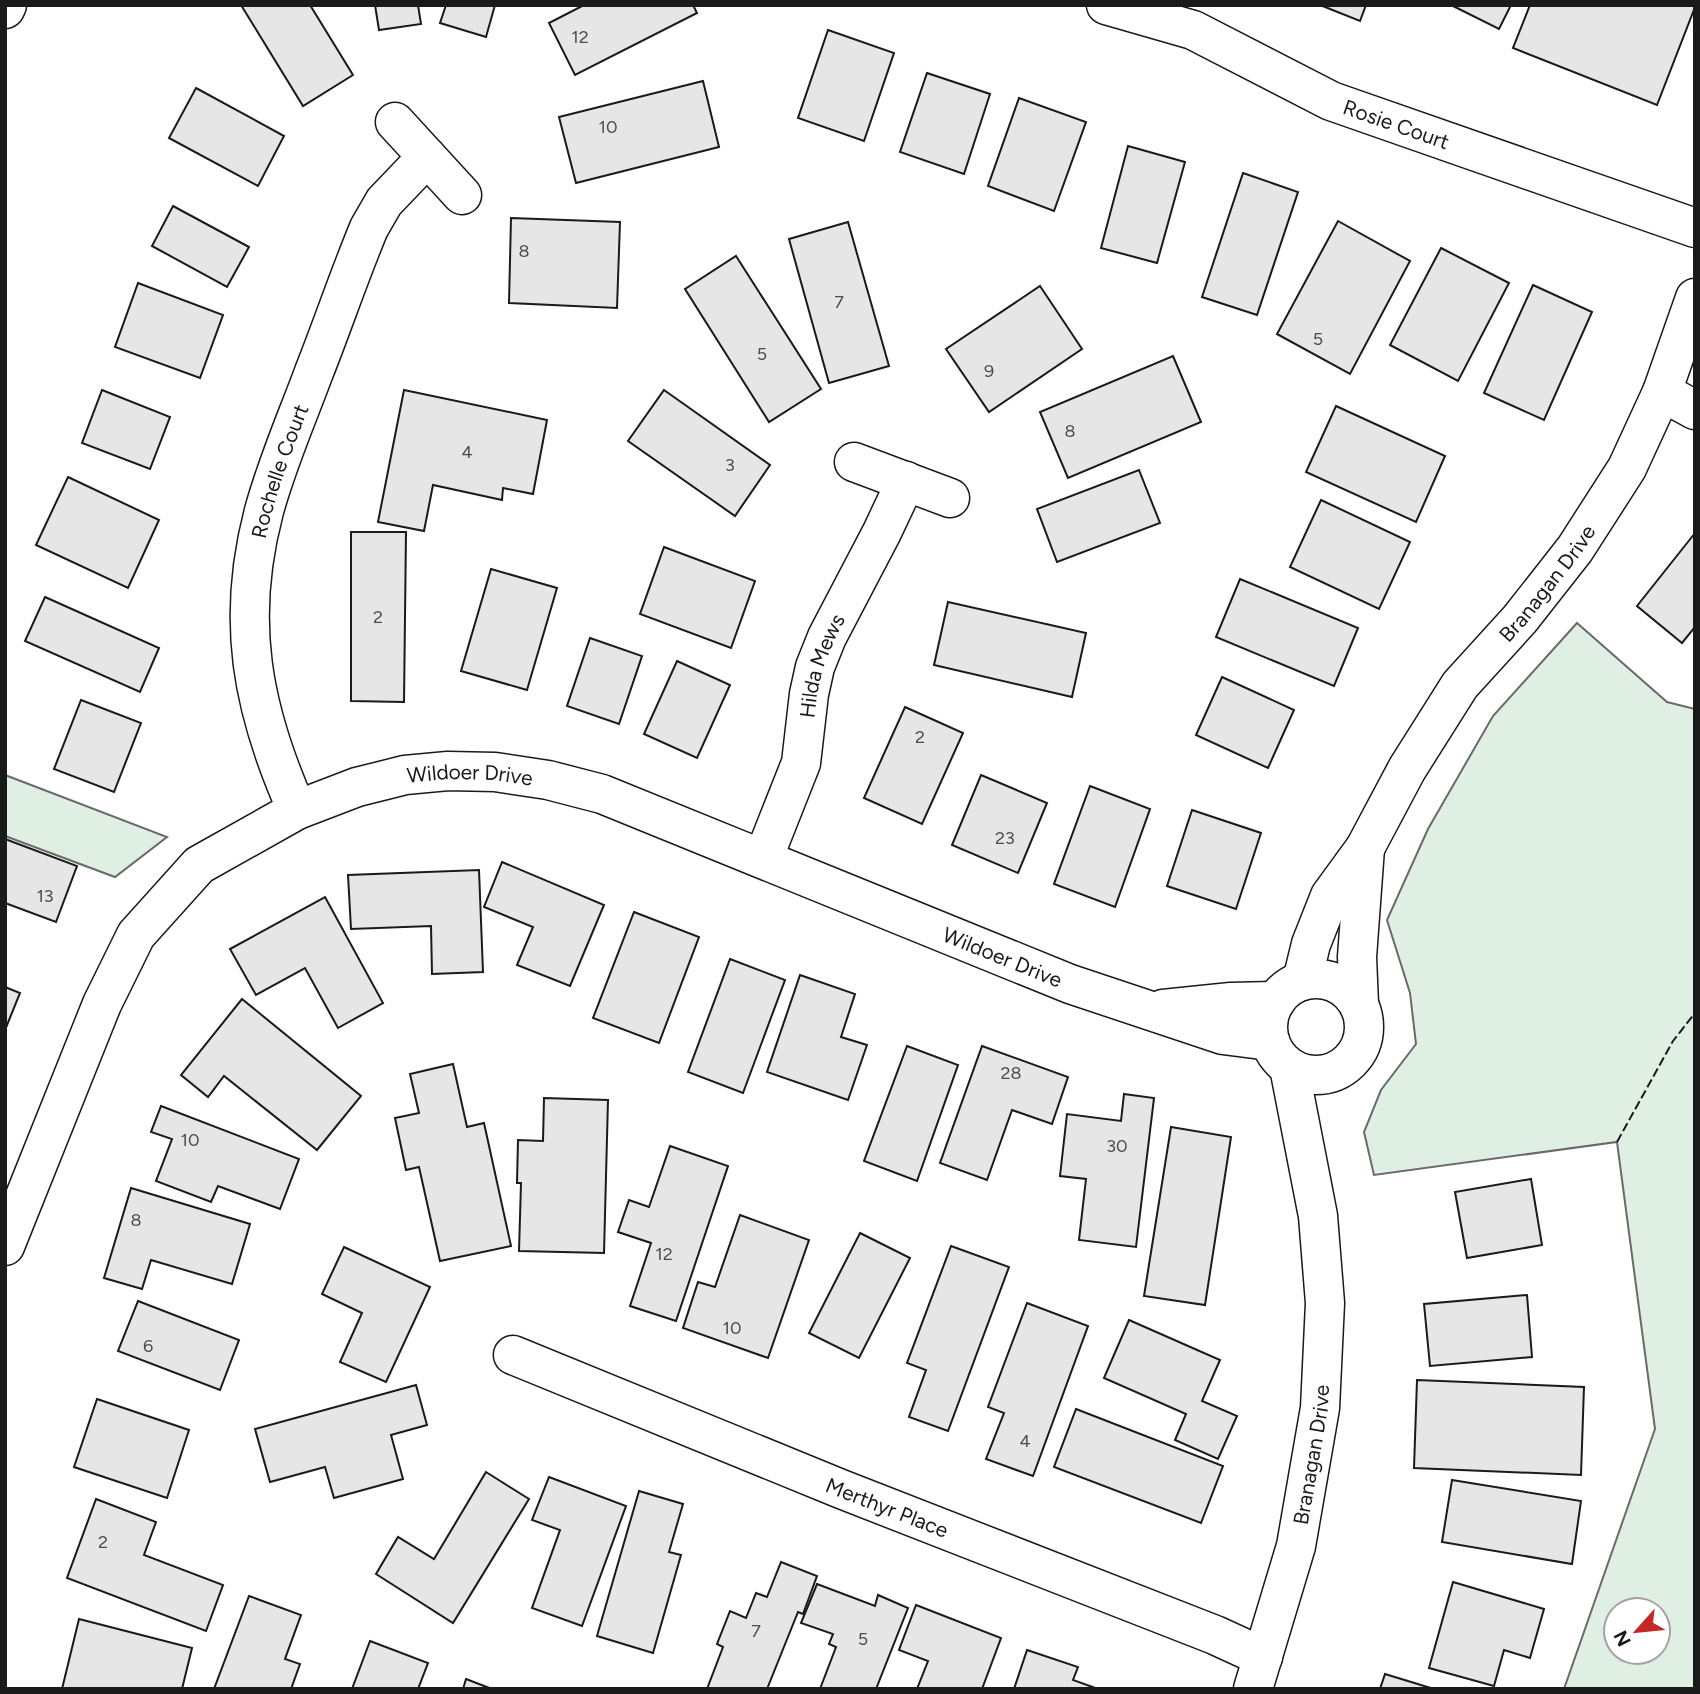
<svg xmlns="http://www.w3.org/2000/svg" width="1700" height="1694" font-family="Figtree,sans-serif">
  <rect width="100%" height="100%" fill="#fff"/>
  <g fill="#e0efe3" stroke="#6a6a6a" stroke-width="2" fill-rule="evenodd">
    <path d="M1577 623 1667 702 1695 709V1689H1564L1655 1429 1617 1142 1374 1175 1364 1132 1381 1090 1416 1044 1410 993 1387 920 1428 829 1493 716ZM1616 1610H1658V1652H1616Z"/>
    <path d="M5 775 167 837 115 877 5 836Z"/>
  </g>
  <g fill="#e6e6e6" stroke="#1a1a1a" stroke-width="2">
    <path d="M241 5H310L353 75 303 106Z"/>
    <path d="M375 5H418L421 24 379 30Z"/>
    <path d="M446 5H495L486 37 440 23Z"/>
    <path d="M584 5H693L697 13 575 75 549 23Z"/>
    <path d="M1320 5H1366L1360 21Z"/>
    <path d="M1451 5H1511L1499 29Z"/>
    <path d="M1530 5H1693L1695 7 1657 105 1513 48Z"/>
    <path d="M828 30 894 53 864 141 798 118Z"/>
    <path d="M927 73 990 94 964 174 900 152Z"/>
    <path d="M703 81 719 147 576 183 559 117Z"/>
    <path d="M196 88 284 136 258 186 169 138Z"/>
    <path d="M1019 98 1086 122 1054 211 988 186Z"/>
    <path d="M1128 146 1185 162 1157 263 1101 248Z"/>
    <path d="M1243 173 1298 192 1257 315 1202 297Z"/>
    <path d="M173 206 249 247 227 287 152 246Z"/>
    <path d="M511 218 620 222 617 308 509 303Z"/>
    <path d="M1338 221 1410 261 1350 374 1277 334Z"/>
    <path d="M848 222 889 366 829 383 789 239Z"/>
    <path d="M1441 248 1509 283 1458 381 1390 345Z"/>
    <path d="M736 256 821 389 769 422 685 289Z"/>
    <path d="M138 283 223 315 200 378 115 347Z"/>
    <path d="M1533 285 1592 312 1544 420 1484 393Z"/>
    <path d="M1040 286 1082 349 989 412 946 349Z"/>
    <path d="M1173 356 1201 422 1068 478 1040 412Z"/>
    <path d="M102 390 170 417 150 469 82 443Z"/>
    <path d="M404 390 547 420 533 494 503 488 502 500 433 485 424 531 378 522Z"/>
    <path d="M664 390 770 465 735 516 628 441Z"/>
    <path d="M1336 406 1445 456 1416 522 1306 472Z"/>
    <path d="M1139 470 1160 523 1057 562 1037 509Z"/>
    <path d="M68 477 159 520 128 588 36 545Z"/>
    <path d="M1321 500 1410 542 1379 609 1290 567Z"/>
    <path d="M351 532H406L404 702 351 701Z"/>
    <path d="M1695 533V627L1682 643 1637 606Z"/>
    <path d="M664 547 755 581 731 648 640 614Z"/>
    <path d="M491 569 557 588 527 690 461 671Z"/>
    <path d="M1240 579 1358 628 1334 686 1216 637Z"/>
    <path d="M45 597 159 648 140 692 25 641Z"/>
    <path d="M948 602 1086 633 1072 697 934 665Z"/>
    <path d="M590 638 642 656 619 724 567 706Z"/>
    <path d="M677 661 730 685 697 758 644 734Z"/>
    <path d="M1222 677 1294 710 1268 768 1196 735Z"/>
    <path d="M81 700 141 723 114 792 54 769Z"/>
    <path d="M905 707 963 733 922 824 864 798Z"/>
    <path d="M981 775 1047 803 1018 873 952 845Z"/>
    <path d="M1090 786 1150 809 1115 907 1054 884Z"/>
    <path d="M1192 810 1261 833 1236 909 1167 886Z"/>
    <path d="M5 839 77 866 56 922 5 903Z"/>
    <path d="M502 862 604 905 570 986 517 965 533 927 484 907Z"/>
    <path d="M479 870 483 972 432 974 431 926 351 929 348 875Z"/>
    <path d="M325 897 383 1003 338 1028 305 968 256 995 230 949Z"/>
    <path d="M634 912 699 937 659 1043 593 1018Z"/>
    <path d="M730 959 785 980 743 1093 688 1072Z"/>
    <path d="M800 975 855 994 841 1037 867 1045 848 1100 767 1072Z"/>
    <path d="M5 987 20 993 5 1030Z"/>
    <path d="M242 999 361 1096 317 1150 224 1076 208 1097 181 1075Z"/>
    <path d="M907 1046 958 1065 917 1181 864 1161Z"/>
    <path d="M982 1046 1068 1077 1052 1124 1012 1110 987 1180 940 1163Z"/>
    <path d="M453 1064 467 1127 484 1123 511 1246 440 1261 419 1167 406 1170 395 1118 419 1113 410 1074Z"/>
    <path d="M1124 1094 1154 1098 1136 1247 1079 1240 1086 1179 1060 1176 1067 1114 1121 1121Z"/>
    <path d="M544 1098 608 1100 604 1253 519 1251 521 1183H517L518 1140 543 1141Z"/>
    <path d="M161 1106 299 1159 280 1209 218 1186 211 1202 156 1181 172 1139 151 1132Z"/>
    <path d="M1171 1127 1231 1137 1205 1305 1144 1296Z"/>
    <path d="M670 1146 728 1166 676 1321 630 1306 651 1243 618 1232 629 1200 649 1207Z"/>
    <path d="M1531 1179 1542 1245 1467 1258 1455 1192Z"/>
    <path d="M131 1188 250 1224 232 1284 151 1260 142 1289 104 1278Z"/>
    <path d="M740 1215 809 1240 768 1358 683 1328 698 1282 715 1287Z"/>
    <path d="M860 1233 910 1258 859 1358 809 1333Z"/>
    <path d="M951 1246 1009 1267 948 1431 909 1417 926 1370 907 1363Z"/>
    <path d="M344 1247 430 1287 386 1382 340 1362 362 1313 322 1294Z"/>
    <path d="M1527 1295 1532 1357 1430 1366 1424 1304Z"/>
    <path d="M138 1301 239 1340 220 1390 118 1351Z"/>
    <path d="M1027 1303 1088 1326 1033 1476 986 1459 1004 1413 988 1407Z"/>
    <path d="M1129 1320 1220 1360 1202 1401 1237 1416 1218 1459 1175 1440 1186 1414 1104 1378Z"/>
    <path d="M1417 1380 1584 1387 1581 1475 1414 1468Z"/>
    <path d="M416 1385 427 1425 391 1435 403 1479 334 1498 325 1467 270 1482 255 1429Z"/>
    <path d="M97 1399 189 1430 167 1498 74 1467Z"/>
    <path d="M1076 1409 1223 1466 1201 1523 1054 1467Z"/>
    <path d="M486 1472 529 1499 453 1623 376 1574 398 1537 434 1559Z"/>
    <path d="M549 1477 626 1506 582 1626 532 1608 560 1530 532 1520Z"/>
    <path d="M1452 1480 1581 1501 1572 1564 1442 1542Z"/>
    <path d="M639 1491 683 1504 669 1552 681 1555 653 1653 597 1636Z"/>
    <path d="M96 1499 156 1522 144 1555 223 1585 206 1631 67 1578Z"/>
    <path d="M781 1562 817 1576 803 1614 798 1612 767 1689H707L723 1647 717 1644 730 1611 746 1618 756 1593 767 1597Z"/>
    <path d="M1453 1582 1544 1609 1530 1658 1504 1650 1494 1686 1429 1668Z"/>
    <path d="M817 1584 875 1606 878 1595 908 1608 876 1689H820L836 1647 829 1644 833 1634 801 1623Z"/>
    <path d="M249 1596 301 1615 285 1659 300 1664 291 1689H214Z"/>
    <path d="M916 1605 1001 1638 982 1689H917L928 1661 899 1650Z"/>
    <path d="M79 1619 192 1648 182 1689H62Z"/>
    <path d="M370 1641 428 1663 418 1689H352Z"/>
    <path d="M1027 1650 1078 1667 1073 1680 1098 1689H1014Z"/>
    <path d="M1385 1674 1434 1689H1380Z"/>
    <path d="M466 1679 492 1689H463Z"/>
  </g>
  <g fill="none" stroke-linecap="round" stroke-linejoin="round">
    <g stroke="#1a1a1a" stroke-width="41">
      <g id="street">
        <path id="s1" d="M1106 5 1193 30 1331 101 1695 228"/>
        <path d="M395 122 462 195"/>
        <path d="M1662 392 1695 410"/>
        <path d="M854 462 950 498"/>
        <path id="s2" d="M297 810C252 709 235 620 264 511 277 463 297 418 314 372 333 324 349 276 369 228L384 202 427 157"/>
        <path id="s3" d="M763 859 801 763 809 694 815 667 827 637 882 532 906 481"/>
        <path d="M1163 1009 1231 1002 1276 1001"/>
        <path id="s4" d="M5 1246 102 1004 136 935 199 865 297 810 357 787 405 775 448 771 495 772 548 780 602 794 1070 984 1223 1035 1270 1041"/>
        <path id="s5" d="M513 1355 841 1489 1215 1635 1263 1657"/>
      </g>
    </g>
    <g stroke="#1a1a1a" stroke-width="41">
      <g id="secondary">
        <circle cx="1316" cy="1027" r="48"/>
        <path id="s6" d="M1302 981 1311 944 1330 896 1365 848 1407 769 1460 685 1520 619 1575 549 1627 468 1662 392 1695 298"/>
        <path d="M1359 1004 1357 957 1365 848"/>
        <path id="s7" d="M1253 1689 1296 1546 1320 1408 1325 1303 1318 1216 1289 1067"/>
      </g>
    </g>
    <g stroke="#1a1a1a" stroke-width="41">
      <path id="primary" d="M5 9 7 5"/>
    </g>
    <use href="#street" stroke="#fff" stroke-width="38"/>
    <use href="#secondary" stroke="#fff" stroke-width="38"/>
    <use href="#primary" stroke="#fff" stroke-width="38"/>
    <path stroke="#1a1a1a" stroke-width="2" stroke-dasharray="9 3.5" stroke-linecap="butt" d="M1617 1142 1673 1041 1695 1013"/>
  </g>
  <g text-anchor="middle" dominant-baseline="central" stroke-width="5" stroke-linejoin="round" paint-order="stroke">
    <g font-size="18" fill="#4d4d4d">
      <text x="580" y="37">12</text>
      <text x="608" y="127">10</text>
      <text x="524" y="251">8</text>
      <text x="839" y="302">7</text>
      <text x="1318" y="339">5</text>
      <text x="762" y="354">5</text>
      <text x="989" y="371">9</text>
      <text x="1070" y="431">8</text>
      <text x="467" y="452">4</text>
      <text x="730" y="465">3</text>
      <text x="378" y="617">2</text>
      <text x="920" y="737">2</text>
      <text x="1005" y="838">23</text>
      <text x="45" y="896">13</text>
      <text x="1011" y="1073">28</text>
      <text x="190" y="1140">10</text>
      <text x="1117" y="1146">30</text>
      <text x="136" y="1220">8</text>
      <text x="664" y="1254">12</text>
      <text x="732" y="1328">10</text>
      <text x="148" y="1346">6</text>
      <text x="1025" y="1441">4</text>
      <text x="103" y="1542">2</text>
      <text x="756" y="1631">7</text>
      <text x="863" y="1639">5</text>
    </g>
    <g font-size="21" fill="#1a1a1a" stroke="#fff">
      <text stroke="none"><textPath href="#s1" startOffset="315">Rosie Court</textPath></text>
      <text stroke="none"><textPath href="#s2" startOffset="350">Rochelle Court</textPath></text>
      <text stroke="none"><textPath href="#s6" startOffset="472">Branagan Drive</textPath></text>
      <text stroke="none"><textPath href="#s3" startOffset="203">Hilda Mews</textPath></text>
      <text stroke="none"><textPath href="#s4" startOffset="723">Wildoer Drive</textPath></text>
      <text stroke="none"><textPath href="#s4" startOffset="1290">Wildoer Drive</textPath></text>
      <text stroke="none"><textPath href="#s7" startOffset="242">Branagan Drive</textPath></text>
      <text stroke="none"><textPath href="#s5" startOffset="404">Merthyr Place</textPath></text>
    </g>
  </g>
  <rect width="1700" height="1694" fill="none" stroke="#1a1a1a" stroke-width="14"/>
  <g transform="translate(1637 1631) rotate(243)"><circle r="33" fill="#ffffff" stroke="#a3a3a3" stroke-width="2"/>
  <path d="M0-5L12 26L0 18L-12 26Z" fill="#c62828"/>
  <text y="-10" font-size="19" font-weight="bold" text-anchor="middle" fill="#1a1a1a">N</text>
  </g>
</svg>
